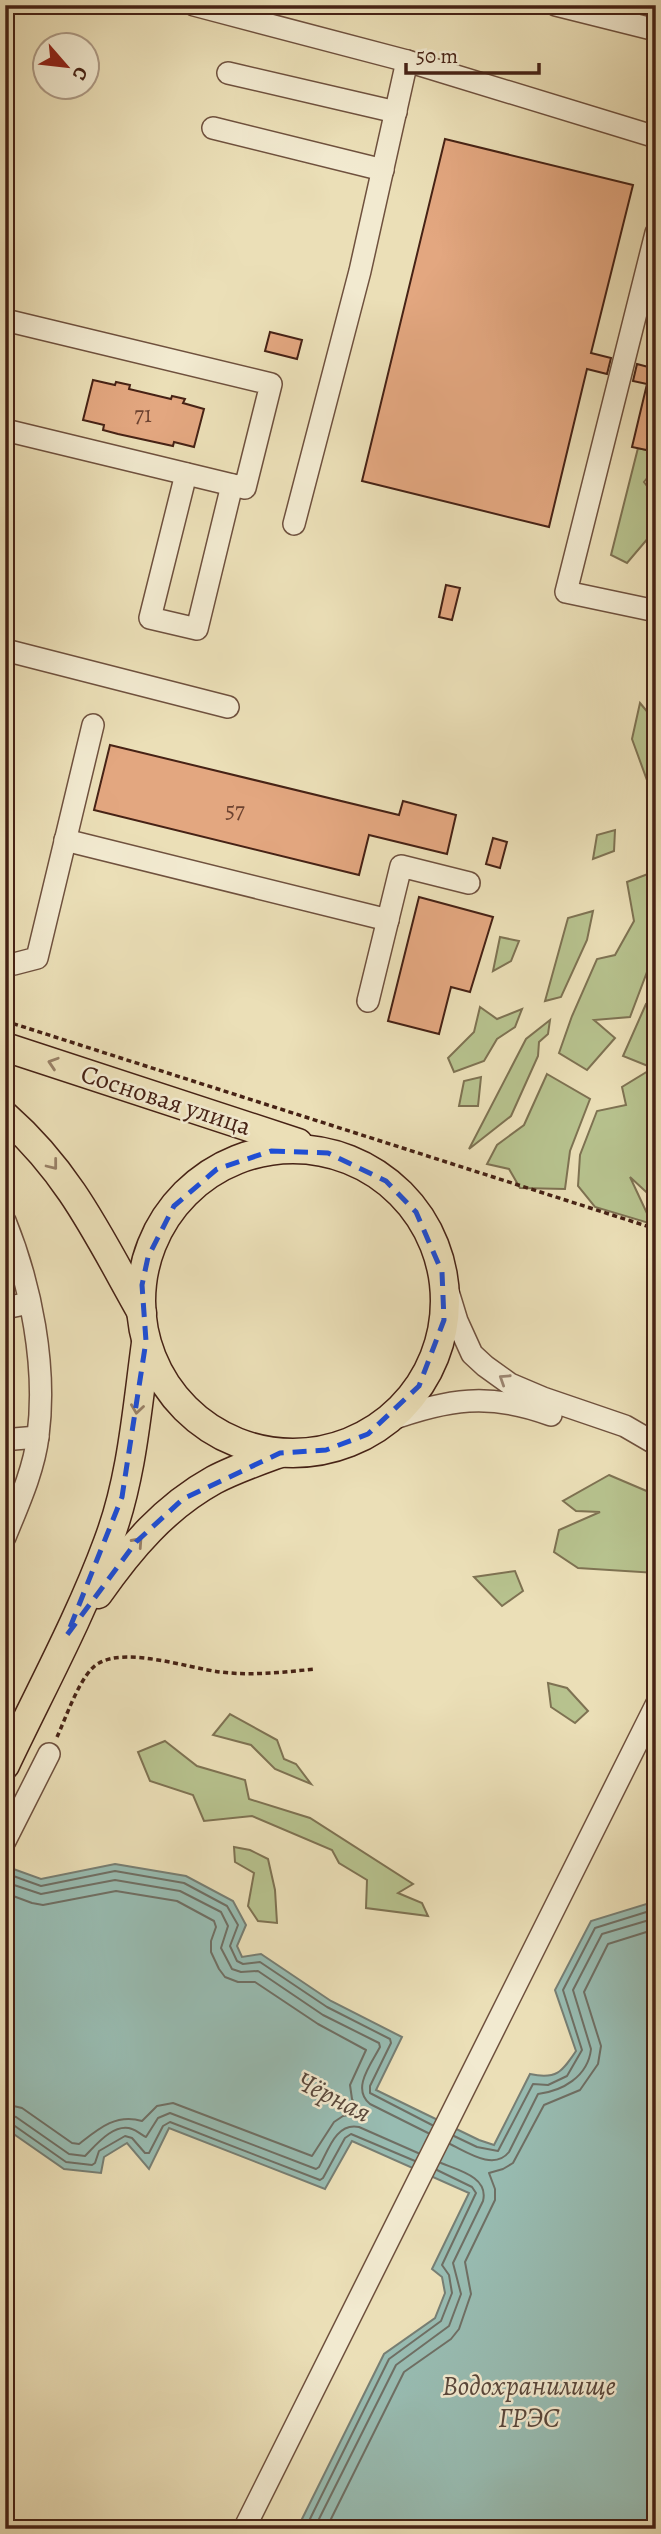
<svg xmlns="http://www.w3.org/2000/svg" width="661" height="2534" font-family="Alegreya,serif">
  <rect width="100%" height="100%" fill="#ebdfb7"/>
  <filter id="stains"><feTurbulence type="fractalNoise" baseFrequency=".00286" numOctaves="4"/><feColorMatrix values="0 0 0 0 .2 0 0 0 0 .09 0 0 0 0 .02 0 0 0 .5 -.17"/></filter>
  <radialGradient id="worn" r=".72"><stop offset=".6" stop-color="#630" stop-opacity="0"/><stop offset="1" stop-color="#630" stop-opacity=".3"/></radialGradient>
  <g fill="#b7c28e" stroke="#7e7252" stroke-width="2">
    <path d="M638 448 656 452V467L644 482 656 498 655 530 627 563 611 555Z"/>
    <path d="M640 703 650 715 652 747 656 740V772L648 783 632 739Z"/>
    <path d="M615 830 614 851 593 859 597 835Z"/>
    <path d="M653 872 656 878V948L630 1017 594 1020 615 1038 587 1070 559 1053 572 1016 597 959 615 955 634 921 627 882Z"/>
    <path d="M593 911 587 940 561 997 545 1001 568 918Z"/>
    <path d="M500 937 519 941 511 961 493 971Z"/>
    <path d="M656 996V1201L630 1177 652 1224 595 1207 578 1186 580 1155 597 1111 626 1105 622 1087 653 1068 623 1056 646 1004Z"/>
    <path d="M480 1007 497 1019 522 1009 515 1027 497 1039 484 1061 454 1072 448 1058 474 1032Z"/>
    <path d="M550 1020 548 1034 539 1042 538 1056 511 1116 469 1149 526 1039Z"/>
    <path d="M547 1074 590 1099 570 1151 565 1189 520 1188 509 1169 487 1164 497 1145 524 1125Z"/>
    <path d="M481 1077 478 1106H459L464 1081Z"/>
    <path d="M609 1475 656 1495V1573L578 1568 554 1552 559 1530 600 1512 576 1511 563 1501Z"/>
    <path d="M515 1571 523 1591 502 1606 474 1577Z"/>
    <path d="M548 1683 567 1688 588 1711 575 1723 551 1707Z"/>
    <path d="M230 1714 277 1740 284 1759 296 1764 311 1784 275 1769 251 1745 213 1735Z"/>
    <path d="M165 1741 197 1766 245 1780 249 1799 310 1818 413 1884 398 1893 422 1903 428 1916 366 1908 367 1880 339 1863 332 1850 252 1816 204 1821 193 1795 150 1781 138 1752Z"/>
    <path d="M234 1847 250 1850 268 1859 275 1890 277 1923 258 1921 248 1906 254 1873 235 1862Z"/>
  </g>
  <path fill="#98bcb2" stroke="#777e73" stroke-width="2" d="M115 1864 186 1876 233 1901 246 1925 237 1946 242 1957 261 1954 331 2001 402 2037 376 2090 479 2140 494 2145 530 2074C556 2080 562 2072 576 2051L555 1990 591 1921 656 1901V2529H297L384 2354 435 2318 445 2293 442 2277 432 2269 469 2193 352 2141 325 2189 169 2128 149 2169 127 2143 104 2157 101 2173 64 2169 5 2128V1866L41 1879Z"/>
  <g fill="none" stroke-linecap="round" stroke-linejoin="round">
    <g stroke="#6f6f64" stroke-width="2">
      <path d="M5 1873 41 1886 115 1871 184 1883 227 1906 238 1925 230 1946 237 1961 243 1964 260 1962 327 2007 390 2039 391 2043 370 2086V2093L432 2125"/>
      <path d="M5 1882 41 1894 115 1880 180 1891 221 1912 228 1926 221 1948 232 1969 241 1972 258 1971 323 2015 379 2043 380 2047C371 2064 351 2089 370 2104L428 2133"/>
      <path d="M5 1893 32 1903 43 1905 116 1891 177 1901 214 1921 216 1927 211 1941V1952L219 1969 225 1977 238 1982H255L318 2024 366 2050 350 2085 352 2099 360 2113 343 2116 334 2122 312 2156 173 2103 157 2106 142 2121C116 2113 98 2129 79 2144L72 2143 22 2108 5 2104"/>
      <path d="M5 2114 16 2117 69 2154 85 2156C95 2146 114 2122 132 2129 138 2131 141 2135 146 2137L158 2118 170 2113 316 2169 319 2167C328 2151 336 2122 359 2127L418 2153"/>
      <path d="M5 2123 12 2124 66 2162 92 2165 95 2163 99 2151 125 2136 132 2138 145 2153H149L163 2126 170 2122 320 2180 323 2178 345 2138 351 2134 415 2161"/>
      <path d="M454 2136 477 2147 498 2151 533 2084 548 2085 567 2076 582 2050 563 1990 595 1928 656 1909"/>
      <path d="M450 2144C467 2152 494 2171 509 2152L538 2094C562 2091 588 2077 591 2049L573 1990 602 1934 656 1918"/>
      <path d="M305 2529 389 2359 441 2321 452 2293 449 2275 442 2265 476 2193 472 2187 437 2170"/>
      <path d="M314 2529 396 2365 449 2326 461 2294 453 2263 483 2201C489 2177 458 2170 441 2163"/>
      <path d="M326 2529 404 2372 451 2339 459 2329 471 2294 465 2262 495 2200V2189L489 2173 503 2169 513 2163 544 2105 580 2090 598 2064 601 2046 584 1992 608 1944 656 1929"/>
    </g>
  </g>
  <g fill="#e3a780" stroke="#462215" stroke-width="2">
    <path d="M445 139 633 185 591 353 611 358 607 374 587 369 549 527 362 481Z"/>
    <path d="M270 332 302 340 297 359 265 351Z"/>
    <path d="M637 364 656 369V452L632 447 647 384 633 381Z"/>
    <path d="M93 380 115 385 116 382 130 385 129 389 171 399 172 396 185 399 183 403 204 409 194 447 174 442 173 446 118 434 103 430 104 425 83 420Z"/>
    <path d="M446 585 460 588 452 620 439 617Z"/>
    <path d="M110 745 399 815 403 801 456 815 447 854 369 835 359 875 94 810Z"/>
    <path d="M493 838 507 842 500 868 486 864Z"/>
    <path d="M419 897 493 917 470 992 451 987 439 1034 388 1021Z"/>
  </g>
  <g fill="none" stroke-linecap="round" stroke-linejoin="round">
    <g stroke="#6f513e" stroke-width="24">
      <g id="minor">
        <path d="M194 5 407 61 656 137"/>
        <path d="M556 5 656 30"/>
        <path d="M228 73 396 112"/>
        <path d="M213 128 383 170"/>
        <path d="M656 233 566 592 656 611"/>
        <path d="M5 320 271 384 245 488 5 430"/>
        <path d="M186 474 150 618 197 629 232 485"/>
        <path d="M294 524 360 271 407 61"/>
        <path d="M5 650 228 707"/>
        <path d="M65 840 388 920"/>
        <path d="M5 962 14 964 37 958 93 725"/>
        <path d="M368 1001 401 866 469 883"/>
        <path d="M5 1221C31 1285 47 1366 38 1436 34 1470 18 1505 5 1537"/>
        <path d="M442 1272 457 1321 472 1354 485 1366 510 1384 543 1398 625 1426 656 1444"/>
        <path d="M5 1308 29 1303"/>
        <path d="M387 1421C447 1399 490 1392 551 1415"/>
        <path d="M14 1439 38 1437"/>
        <path d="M5 1841 49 1754"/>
        <path d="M244 2529 656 1705"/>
      </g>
    </g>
    <g stroke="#462215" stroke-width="31">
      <g id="major">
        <path d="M5 1047 298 1143"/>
        <path d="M5 1116C71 1174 100 1239 142 1313"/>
        <circle cx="293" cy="1301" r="152"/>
        <path d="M98 1594C130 1548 165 1507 214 1480 235 1469 258 1461 280 1453"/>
        <path d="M5 1765C40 1691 80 1618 108 1542 132 1479 137 1409 146 1343"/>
      </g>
    </g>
    <g stroke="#462215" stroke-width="3.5" stroke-dasharray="5 3.5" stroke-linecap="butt">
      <path d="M5 1021 656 1229"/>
      <path d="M57 1737C66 1718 81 1672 99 1663 127 1647 189 1668 220 1672 253 1676 284 1672 316 1669"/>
    </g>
    <use href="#minor" stroke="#f2ead0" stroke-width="21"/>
    <use href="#major" stroke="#ebdfb7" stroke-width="28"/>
  </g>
  <defs><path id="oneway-chevron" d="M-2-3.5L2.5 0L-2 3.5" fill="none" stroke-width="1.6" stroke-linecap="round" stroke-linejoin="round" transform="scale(1.75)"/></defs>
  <g stroke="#988066">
    <use href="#oneway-chevron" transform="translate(53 1063) rotate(-162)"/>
    <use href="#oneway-chevron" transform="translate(53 1165) rotate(52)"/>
    <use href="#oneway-chevron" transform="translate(137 1409) rotate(98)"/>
    <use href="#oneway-chevron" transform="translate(138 1542) rotate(-48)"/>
  </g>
  <use stroke="#9c8672" href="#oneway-chevron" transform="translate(504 1379) rotate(-147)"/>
  <path fill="none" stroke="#1d4ed8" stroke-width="5" stroke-dasharray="14 9" stroke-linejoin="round" d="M271 1151 328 1153 386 1181 416 1212 442 1272 444 1320 419 1386 368 1434 326 1450 280 1453 183 1499 136 1542 67 1635 122 1497 146 1341 142 1285 148 1257 174 1206 217 1169Z"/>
  <g text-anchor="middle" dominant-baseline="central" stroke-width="5" stroke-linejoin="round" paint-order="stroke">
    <g font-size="23" fill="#6d4330">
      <text x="143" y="414">71</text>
      <text x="235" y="810">57</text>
    </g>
    <g font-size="26" fill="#462215" stroke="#f2ead0">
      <text transform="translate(166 1100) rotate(18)">Сосновая улица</text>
    </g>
    <g font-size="28" font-style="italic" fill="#5a483c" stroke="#f2ead0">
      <text transform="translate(334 2097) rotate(27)">Чёрная</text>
      <text x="529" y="2386">Водохранилище<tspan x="529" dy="32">ГРЭС</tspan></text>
    </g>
  </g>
  <rect width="661" height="2534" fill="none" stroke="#ebdfb7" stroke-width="28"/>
  <rect x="7" y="7" width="647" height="2520" fill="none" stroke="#462215" stroke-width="3.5"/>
  <rect x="14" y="14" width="633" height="2506" fill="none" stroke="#462215" stroke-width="2"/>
  <g transform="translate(66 66) rotate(118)"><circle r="33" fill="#f2ead0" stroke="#ad9a85" stroke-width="2"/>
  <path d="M0-5L12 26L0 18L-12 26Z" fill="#8f2418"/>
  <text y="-10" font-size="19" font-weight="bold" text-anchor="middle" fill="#462215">С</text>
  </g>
  <path d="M406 63v10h133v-10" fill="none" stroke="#462215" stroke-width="3.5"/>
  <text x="416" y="63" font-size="21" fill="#462215" stroke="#f2ead0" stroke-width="5" paint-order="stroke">50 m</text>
  <rect width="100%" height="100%" filter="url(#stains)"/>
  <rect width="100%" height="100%" fill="url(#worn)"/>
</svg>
